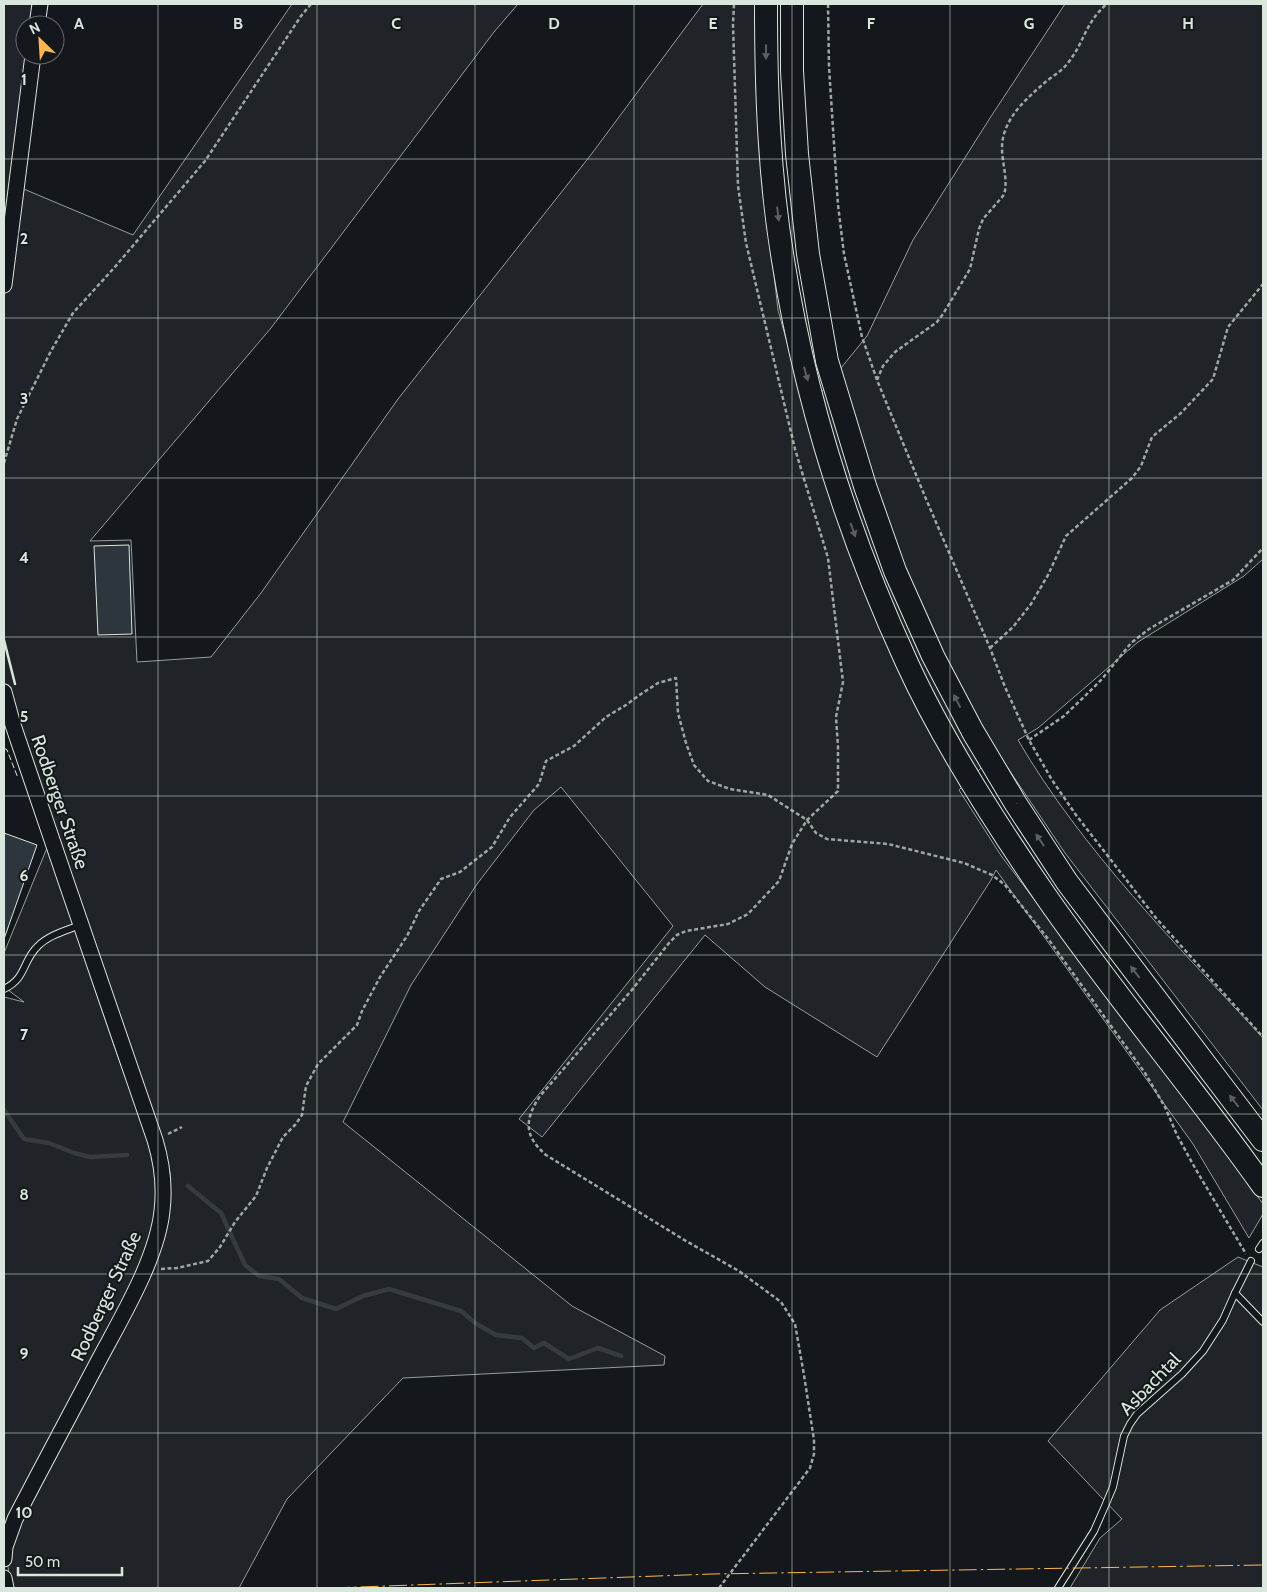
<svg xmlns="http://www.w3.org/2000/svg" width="1267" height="1592" font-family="Cabin,sans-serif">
  <rect width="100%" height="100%" fill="#14181c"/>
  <g fill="#202428" stroke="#939e99">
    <path d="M4 4H37L33 25H25V55H29L4 254Z"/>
    <path d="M292 4H518L494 32 271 328 90 541 131 540 137 662 211 657 261 593 398 399 590 156 703 4H758L756 86 765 196 778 310 806 411 867 336 913 240 990 118 1065 4H1263V559L1244 576 1138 642 1038 728 1018 740C1083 851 1176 944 1263 1038V1110L1065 853 997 752 959 790 1002 857 1209 1129 1263 1204V1214L1249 1238 1193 1144 996 870 991 880 877 1057 765 987 705 935 542 1137 519 1119 673 926 561 787 534 810 477 884 411 985 343 1122 572 1306 665 1356 664 1365 403 1378 287 1499 239 1588H13C3 1563 10 1550 19 1527L113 1350 138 1297 169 1212 170 1173 161 1140 16 723 4 681V299L19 187 133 235Z"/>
    <path d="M49 843C68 912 92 980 115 1048 131 1094 160 1155 156 1204 152 1259 115 1319 89 1367 61 1420 32 1473 4 1526V997L24 1002 4 987V953Z"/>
    <path d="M1238 1257 1263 1267V1588H1070L1100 1538 1122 1519 1048 1441 1160 1310Z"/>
  </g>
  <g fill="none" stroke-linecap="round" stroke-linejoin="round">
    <g stroke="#363b3e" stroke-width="4.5">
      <path d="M4 1110 24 1139 49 1143 74 1153 90 1157 127 1155"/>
      <path d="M188 1186 221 1213 245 1265 259 1276 279 1279 302 1298 336 1309 363 1296 389 1289 461 1311 475 1323 496 1335 522 1338 534 1348 544 1343 569 1359 598 1348 621 1356"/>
    </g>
  </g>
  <g fill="#2c363c" stroke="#d8e6dc">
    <path d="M129 545 132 634 98 635 94 546Z"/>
    <path d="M4 833 37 845 4 939Z"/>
  </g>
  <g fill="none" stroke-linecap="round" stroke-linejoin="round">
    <g stroke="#d8e6dc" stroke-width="8">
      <g id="service">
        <path d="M4 989C27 978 22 961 38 946 49 935 65 931 80 925"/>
        <path d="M1259 1249 1263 1243"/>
        <path d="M1235 1293 1263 1322"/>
        <path d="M1058 1588 1094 1531 1105 1506 1113 1487 1124 1436 1130 1424 1137 1414 1182 1374 1203 1351 1223 1320 1235 1293 1251 1261"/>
      </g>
    </g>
    <g stroke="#d8e6dc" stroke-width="17">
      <g id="tertiary">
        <path d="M37 25 40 4"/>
        <path d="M4 285 33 55"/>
        <path d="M4 692 13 725 68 887 155 1140C162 1163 165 1186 162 1211 157 1258 123 1315 100 1358 72 1411 43 1465 15 1519L5 1547 4 1559"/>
        <path d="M4 1578 6 1588"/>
      </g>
    </g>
    <g stroke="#d8e6dc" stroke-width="24">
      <g id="motorway">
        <path d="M766 4C766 90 769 176 783 260 805 399 848 535 907 663 943 742 996 824 1045 895 1114 995 1193 1087 1263 1186"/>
        <path d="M792 4V71L797 154 808 254 827 361 865 486 895 571 933 656 973 732 1016 804 1067 882 1263 1140"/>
      </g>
    </g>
    <g stroke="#9da8a2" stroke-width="2.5" stroke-dasharray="4 2.5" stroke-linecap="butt">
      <path d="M828 4 829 67 838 205 844 254 862 337 877 380 926 499 990 648 1005 687 1029 740 1052 780 1076 815 1156 918 1263 1037"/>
      <path d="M877 380 883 366 895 352 937 322 943 314 970 269 979 229 983 219 1003 196 1005 191C1008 170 997 152 1005 131 1011 113 1027 98 1041 86 1049 78 1060 73 1067 64 1084 44 1085 22 1107 4"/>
      <path d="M4 463 17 419 51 351 73 313 114 268 205 161 301 16 311 4"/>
      <path d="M990 648 1013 627 1031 604 1048 575 1066 536 1132 478 1141 466 1152 437 1181 413 1213 379 1228 327 1263 284"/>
      <path d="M1029 740 1064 716 1084 697 1102 679 1131 643 1149 629 1233 580 1263 548"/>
      <path d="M168 1134 182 1127"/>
      <path d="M161 1269 177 1268 208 1261 220 1247 235 1222 256 1196 267 1168 283 1137 295 1125 302 1115 306 1086 318 1064 357 1025 362 1011 380 977 407 936 419 911 441 879 460 872 492 847 510 817 539 784 546 761 574 746 606 717 626 705 641 694 658 683 676 678 678 713 686 743 694 765 708 781 730 789 768 795 807 820 816 833 827 839 888 844 964 863 992 875 1005 885 1049 940 1145 1073 1165 1107 1177 1135 1195 1168 1246 1254"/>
      <path d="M719 1588 810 1468 814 1454V1440L804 1375 795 1324 781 1302 739 1271 686 1241 546 1155C523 1135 525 1119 540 1096L631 991 669 943 677 935 686 931 728 924 748 914 779 881 792 844 807 820 838 791V747L836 717 843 682 828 558 795 449 746 243 738 186 733 24 734 4"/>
    </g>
    <use href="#service" stroke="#14181c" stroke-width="6"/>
    <use href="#tertiary" stroke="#14181c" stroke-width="15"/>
    <use href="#motorway" stroke="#14181c" stroke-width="22"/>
    <path stroke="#d8e6dc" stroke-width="1" stroke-dasharray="6 2.5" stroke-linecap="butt" d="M4 748 7 750 18 778"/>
    <path stroke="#d8e6dc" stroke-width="2.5" d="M4 640 15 684"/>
    <path stroke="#ffb74d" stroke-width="1" stroke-dasharray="18 4 2.5 4" stroke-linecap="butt" d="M332 1588 712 1574 1263 1565"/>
  </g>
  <defs><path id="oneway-solid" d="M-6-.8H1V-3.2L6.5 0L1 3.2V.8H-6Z" transform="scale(1.25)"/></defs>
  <g fill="#59605f">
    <use href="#oneway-solid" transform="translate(766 52) rotate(90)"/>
    <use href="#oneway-solid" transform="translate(778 214) rotate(83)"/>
    <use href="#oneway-solid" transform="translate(806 374) rotate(74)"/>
    <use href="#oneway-solid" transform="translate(853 530) rotate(70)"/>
    <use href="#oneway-solid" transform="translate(957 701) rotate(-117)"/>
    <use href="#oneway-solid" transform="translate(1040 840) rotate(-123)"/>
    <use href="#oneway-solid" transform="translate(1135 972) rotate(-128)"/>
    <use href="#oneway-solid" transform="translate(1234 1101) rotate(-128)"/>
  </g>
  <path fill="none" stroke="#d8e6dc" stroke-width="1" stroke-opacity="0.55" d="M158 4V1588M317 4V1588M475 4V1588M634 4V1588M792 4V1588M950 4V1588M1109 4V1588M4 159H1263M4 318H1263M4 478H1263M4 637H1263M4 796H1263M4 955H1263M4 1114H1263M4 1274H1263M4 1433H1263"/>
  <g text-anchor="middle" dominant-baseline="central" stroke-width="4" stroke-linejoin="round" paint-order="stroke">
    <g font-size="19" fill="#d8e6dc" stroke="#14181c">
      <text transform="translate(60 802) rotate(71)">Rodberger Straße</text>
      <text transform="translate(106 1296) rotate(-65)">Rodberger Straße</text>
      <text transform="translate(1150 1384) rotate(-46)">Asbachtal</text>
    </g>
  </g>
  <g font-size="16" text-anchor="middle" font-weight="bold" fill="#d8e6dc" stroke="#14181c" stroke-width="4" stroke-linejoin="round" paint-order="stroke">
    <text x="79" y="29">A</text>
    <text x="238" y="29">B</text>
    <text x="396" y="29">C</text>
    <text x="554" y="29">D</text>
    <text x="713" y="29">E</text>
    <text x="871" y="29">F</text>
    <text x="1029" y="29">G</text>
    <text x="1188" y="29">H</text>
    <text x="24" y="85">1</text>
    <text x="24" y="244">2</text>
    <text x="24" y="404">3</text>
    <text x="24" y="563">4</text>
    <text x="24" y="722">5</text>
    <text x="24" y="881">6</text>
    <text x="24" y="1040">7</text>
    <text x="24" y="1200">8</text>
    <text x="24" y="1359">9</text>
    <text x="24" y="1518">10</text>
  </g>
  <rect width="1267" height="1592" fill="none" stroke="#d8e6dc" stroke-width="10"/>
  <g transform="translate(40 40) rotate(335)"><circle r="24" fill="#14181c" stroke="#626a69"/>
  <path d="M0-4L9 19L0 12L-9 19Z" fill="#ffb74d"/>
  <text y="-8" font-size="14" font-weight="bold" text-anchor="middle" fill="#d8e6dc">N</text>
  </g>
  <path d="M18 1567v8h104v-8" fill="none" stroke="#d8e6dc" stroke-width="2.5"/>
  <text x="25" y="1567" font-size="15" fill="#d8e6dc" stroke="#14181c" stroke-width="4" paint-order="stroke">50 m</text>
</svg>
